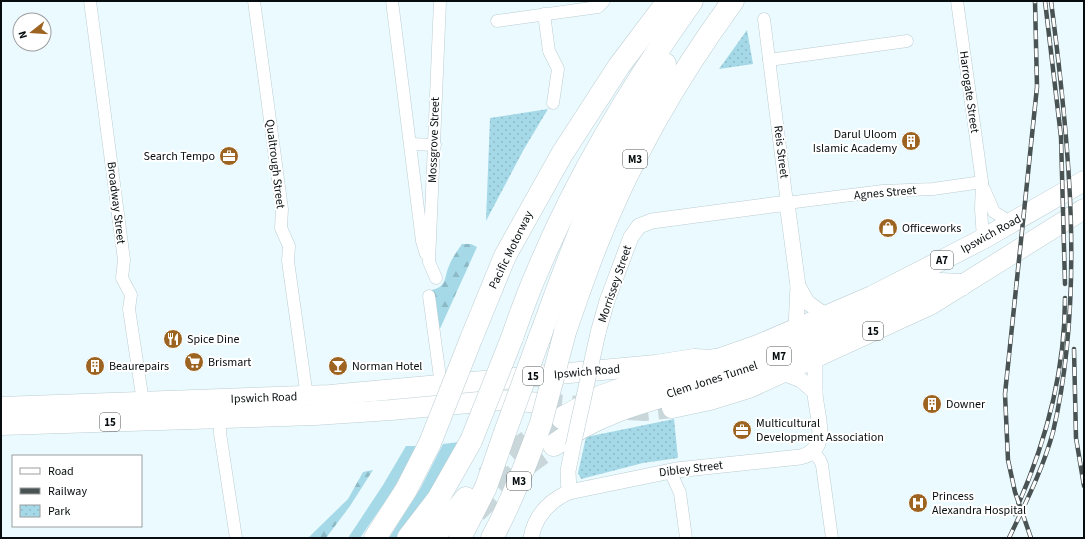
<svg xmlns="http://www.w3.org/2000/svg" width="1085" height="539" font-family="'Source Sans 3',sans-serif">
  <defs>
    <pattern id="forest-firs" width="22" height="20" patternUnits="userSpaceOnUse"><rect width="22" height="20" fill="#a5d9e7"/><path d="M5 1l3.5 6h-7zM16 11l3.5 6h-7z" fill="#8db9c5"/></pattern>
    <pattern id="park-dots" width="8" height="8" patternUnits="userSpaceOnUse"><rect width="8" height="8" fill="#a5d9e7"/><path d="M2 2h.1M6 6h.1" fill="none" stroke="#8db9c5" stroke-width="1.8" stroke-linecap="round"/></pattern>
  </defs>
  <rect width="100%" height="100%" fill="#ebfafe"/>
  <g fill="#a5d9e7">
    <path d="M459 442 445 471 398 538H389L420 489 443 444Z"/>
    <path d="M406 446H417L393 490 360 538H348L383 485Z"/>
  </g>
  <g fill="url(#forest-firs)">
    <path d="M462 244H471L477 247 439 331C425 313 420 311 432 290 447 287 444 277 449 266 452 258 457 251 462 244Z"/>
    <path d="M373 470 350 506 326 538H308L348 499 363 472Z"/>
  </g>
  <g fill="url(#park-dots)">
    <path d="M747 30 753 64 719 69Z"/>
    <path d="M548 109 524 149 486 221 490 118Z"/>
    <path d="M674 419 678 458 643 463 581 479 578 473 586 437Z"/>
  </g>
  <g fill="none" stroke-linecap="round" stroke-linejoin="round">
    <g stroke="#c9d6da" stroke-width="20" stroke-dasharray="20 10" stroke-linecap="butt">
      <path d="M542 403 590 407"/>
      <path d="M628 410 645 411 672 408"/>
    </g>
    <g stroke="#c9d6da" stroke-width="22" stroke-dasharray="22 11" stroke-linecap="butt">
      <path d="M486 477 522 445 562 418"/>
      <path d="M476 512 517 472 554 445"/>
    </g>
    <g stroke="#bbcdd2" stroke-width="13">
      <g id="minor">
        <path d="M90 1 124 260 122 278 131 295 129 309 143 402"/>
        <path d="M254 1 282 209 281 228 289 246 288 261 307 397"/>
        <path d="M392 1 422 241 426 254"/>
        <path d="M957 1 982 182 981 209 983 239"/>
        <path d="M544 14 549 51 558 69 553 103"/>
        <path d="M764 19 787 203 883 191 933 189 982 182"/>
        <path d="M497 21 598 7 604 1"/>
        <path d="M769 60 907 41"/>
        <path d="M411 144 435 145"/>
        <path d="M984 189 994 212 1012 223"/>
        <path d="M436 278 429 262 440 1"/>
        <path d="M429 296 441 385"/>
        <path d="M220 413V433L236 538"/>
        <path d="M813 452 820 460 822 465 832 538"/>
        <path d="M670 471 680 493 686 538"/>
      </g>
    </g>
    <g stroke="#bbcdd2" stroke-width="16">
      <g id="tertiary">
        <path d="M798 286 807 302 826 316"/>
        <path d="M598 333 607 301 631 237 639 226 652 221 787 203 798 286 796 328"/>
        <path d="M783 373 801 380 815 392"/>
        <path d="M569 492 568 471 573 446"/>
        <path d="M531 538C535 516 549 501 569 492L676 470 800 457C832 450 816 415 815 393 815 382 815 370 815 359"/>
      </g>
    </g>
    <g stroke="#bbcdd2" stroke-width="21">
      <g id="trunk">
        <path d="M1 407 330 395 656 365 694 359 715 360 758 345 872 296 983 239 1084 181"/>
        <path d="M672 408 710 400 749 388 930 305 1084 209"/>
        <path d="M1 425 315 415 391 410 501 400 542 403"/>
      </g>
    </g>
    <g stroke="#bbcdd2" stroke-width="23">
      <g id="motorway">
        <path d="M565 332C575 303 585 274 596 246 630 159 678 76 733 1"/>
        <path d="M512 338C520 315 528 292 538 270 578 174 632 85 692 1"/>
        <path d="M471 339 505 256 562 154 619 66 668 1"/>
        <path d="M539 339C558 288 576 236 599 186 618 144 642 104 665 64"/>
        <path d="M562 418 602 396 622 389 696 370 715 360"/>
        <path d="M554 445C608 404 674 396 737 374 765 364 793 350 821 338 861 320 901 303 940 284L961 285"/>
        <path d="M375 538 406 490 430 443"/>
        <path d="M408 538 438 499 471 441"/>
        <path d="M433 538 466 498"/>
        <path d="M460 538 486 487 504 435"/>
        <path d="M492 538C512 501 527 462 541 423"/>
      </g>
    </g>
    <use href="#minor" stroke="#fff" stroke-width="12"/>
    <use href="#tertiary" stroke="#fff" stroke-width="15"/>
    <use href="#trunk" stroke="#fff" stroke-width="20"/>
    <use href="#motorway" stroke="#fff" stroke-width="22"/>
    <g stroke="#4a5354" stroke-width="4.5">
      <g id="rail">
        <path d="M1045 1 1061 137 1065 284"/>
        <path d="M1074 349 1076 438 1084 486"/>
        <path d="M1014 514C1045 446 1065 374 1065 298"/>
        <path d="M1009 538C1025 504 1043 469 1053 432 1085 296 1069 139 1051 1"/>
        <path d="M1031 538 1015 492 1008 460 1005 394 1037 87 1035 1"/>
      </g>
    </g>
    <use href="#rail" stroke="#fff" stroke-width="3" stroke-dasharray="9" stroke-linecap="butt"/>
    <g stroke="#bbcdd2" stroke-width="16" stroke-linecap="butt">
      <path id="tertiary-bridge" d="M573 446 598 333"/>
    </g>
    <g stroke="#bbcdd2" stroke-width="23" stroke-linecap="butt">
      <g id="motorway-bridge">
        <path d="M541 423 565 332"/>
        <path d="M504 435 539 339"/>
        <path d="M471 441 512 338"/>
        <path d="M430 443 471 339"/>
      </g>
    </g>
    <use href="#tertiary-bridge" stroke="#fff" stroke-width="15"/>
    <use href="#motorway-bridge" stroke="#fff" stroke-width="22"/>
  </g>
  <defs>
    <g id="building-disc" transform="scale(1)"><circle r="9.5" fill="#9d6421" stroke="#fff"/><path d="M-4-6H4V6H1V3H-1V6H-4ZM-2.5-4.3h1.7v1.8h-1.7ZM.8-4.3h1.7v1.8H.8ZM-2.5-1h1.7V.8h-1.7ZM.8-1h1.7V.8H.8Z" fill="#fff"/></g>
    <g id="office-disc" transform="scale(1)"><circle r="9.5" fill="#9d6421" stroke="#fff"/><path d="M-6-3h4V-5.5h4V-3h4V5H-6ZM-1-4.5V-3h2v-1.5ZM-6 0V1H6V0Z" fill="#fff"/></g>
    <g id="shop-disc" transform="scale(1)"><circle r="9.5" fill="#9d6421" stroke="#fff"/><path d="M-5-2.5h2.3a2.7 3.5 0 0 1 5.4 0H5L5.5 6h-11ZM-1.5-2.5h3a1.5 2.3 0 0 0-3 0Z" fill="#fff"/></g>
    <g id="restaurant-disc" transform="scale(1)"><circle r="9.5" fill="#9d6421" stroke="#fff"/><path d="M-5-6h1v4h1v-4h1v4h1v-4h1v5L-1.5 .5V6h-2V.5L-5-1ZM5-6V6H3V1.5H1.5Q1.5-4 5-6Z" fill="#fff"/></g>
    <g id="supermarket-disc" transform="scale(1)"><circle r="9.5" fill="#9d6421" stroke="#fff"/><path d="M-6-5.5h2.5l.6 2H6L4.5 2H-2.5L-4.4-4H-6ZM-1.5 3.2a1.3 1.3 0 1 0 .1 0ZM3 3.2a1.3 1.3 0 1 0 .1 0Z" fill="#fff"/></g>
    <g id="bar-disc" transform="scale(1)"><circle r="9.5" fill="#9d6421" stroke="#fff"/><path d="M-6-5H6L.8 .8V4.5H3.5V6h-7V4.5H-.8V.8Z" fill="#fff"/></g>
    <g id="hospital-disc" transform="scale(1)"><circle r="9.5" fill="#9d6421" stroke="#fff"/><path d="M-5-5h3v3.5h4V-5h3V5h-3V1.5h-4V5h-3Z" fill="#fff"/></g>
  </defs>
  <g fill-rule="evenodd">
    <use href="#building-disc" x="911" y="141"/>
    <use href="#office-disc" x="229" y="156"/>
    <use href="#shop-disc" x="888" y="228"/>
    <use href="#restaurant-disc" x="173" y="339"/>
    <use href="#supermarket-disc" x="194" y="362"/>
    <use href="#building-disc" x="95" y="366"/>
    <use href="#bar-disc" x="338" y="366"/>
    <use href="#building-disc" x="932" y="404"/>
    <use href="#office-disc" x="742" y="430"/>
    <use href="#hospital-disc" x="918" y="503"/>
  </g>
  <g text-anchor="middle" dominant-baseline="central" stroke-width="4" stroke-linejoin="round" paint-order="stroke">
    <g fill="#fff" stroke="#515656" stroke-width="1">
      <rect x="623" y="150" width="24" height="18" rx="3"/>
      <rect x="931" y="251" width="22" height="18" rx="3"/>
      <rect x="863" y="322" width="20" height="18" rx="3"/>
      <rect x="767" y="347" width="24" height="18" rx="3"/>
      <rect x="523" y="367" width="20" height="18" rx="3"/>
      <rect x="100" y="413" width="20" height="18" rx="3"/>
      <rect x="507" y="472" width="24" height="18" rx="3"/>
    </g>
    <g font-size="11" font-weight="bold" fill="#070d0e">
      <text x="635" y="159">M3</text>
      <text x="942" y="260">A7</text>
      <text x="873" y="331">15</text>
      <text x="779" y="356">M7</text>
      <text x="533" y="376">15</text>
      <text x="110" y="422">15</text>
      <text x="519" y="481">M3</text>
    </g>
    <g font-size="12" fill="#070d0e" stroke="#fff">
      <text transform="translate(969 92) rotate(82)">Harrogate Street</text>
      <text transform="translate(434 140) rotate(-88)">Mossgrove Street</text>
      <text transform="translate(781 152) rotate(83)">Reis Street</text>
      <text transform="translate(275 164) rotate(83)">Qualtrough Street</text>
      <text transform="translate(885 193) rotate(-5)">Agnes Street</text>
      <text transform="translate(116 203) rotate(83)">Broadway Street</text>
      <text transform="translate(991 234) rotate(-29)">Ipswich Road</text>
      <text transform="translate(511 250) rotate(-64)">Pacific Motorway</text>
      <text transform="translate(615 284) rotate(-71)">Morrissey Street</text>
      <text transform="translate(587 372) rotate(-5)">Ipswich Road</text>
      <text transform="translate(712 380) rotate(-18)">Clem Jones Tunnel</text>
      <text transform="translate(264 398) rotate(-2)">Ipswich Road</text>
      <text transform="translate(691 469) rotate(-7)">Dibley Street</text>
    </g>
    <g font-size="12" fill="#070d0e" stroke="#fff" text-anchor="start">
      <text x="897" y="134" text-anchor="end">Darul Uloom<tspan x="897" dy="14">Islamic Academy</tspan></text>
      <text x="215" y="156" text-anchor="end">Search Tempo</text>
      <text x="902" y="228">Officeworks</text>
      <text x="187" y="339">Spice Dine</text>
      <text x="208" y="362">Brismart</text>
      <text x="109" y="366">Beaurepairs</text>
      <text x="352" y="366">Norman Hotel</text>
      <text x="946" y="404">Downer</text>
      <text x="756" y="423">Multicultural<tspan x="756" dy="14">Development Association</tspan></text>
      <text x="932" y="496">Princess<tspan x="932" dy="14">Alexandra Hospital</tspan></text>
    </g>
  </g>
  <rect width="1085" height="539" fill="none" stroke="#070d0e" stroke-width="4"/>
  <rect x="12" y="455" width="130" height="72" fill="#ffffff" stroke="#9c9e9f"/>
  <rect x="20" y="468" width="20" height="6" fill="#ffffff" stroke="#9c9e9f"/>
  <text x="48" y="475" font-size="12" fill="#070d0e">Road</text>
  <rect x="20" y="488" width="20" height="6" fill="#4a5354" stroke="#9c9e9f"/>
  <text x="48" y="495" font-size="12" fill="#070d0e">Railway</text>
  <rect x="20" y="505" width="20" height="12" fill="url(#park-dots)" stroke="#9c9e9f"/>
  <text x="48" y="515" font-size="12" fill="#070d0e">Park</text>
  <g transform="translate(32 32) rotate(253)"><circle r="19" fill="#ffffff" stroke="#9c9e9f"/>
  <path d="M0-3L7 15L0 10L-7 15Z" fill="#9d6421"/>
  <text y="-6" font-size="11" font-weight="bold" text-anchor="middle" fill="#070d0e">N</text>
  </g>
</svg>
